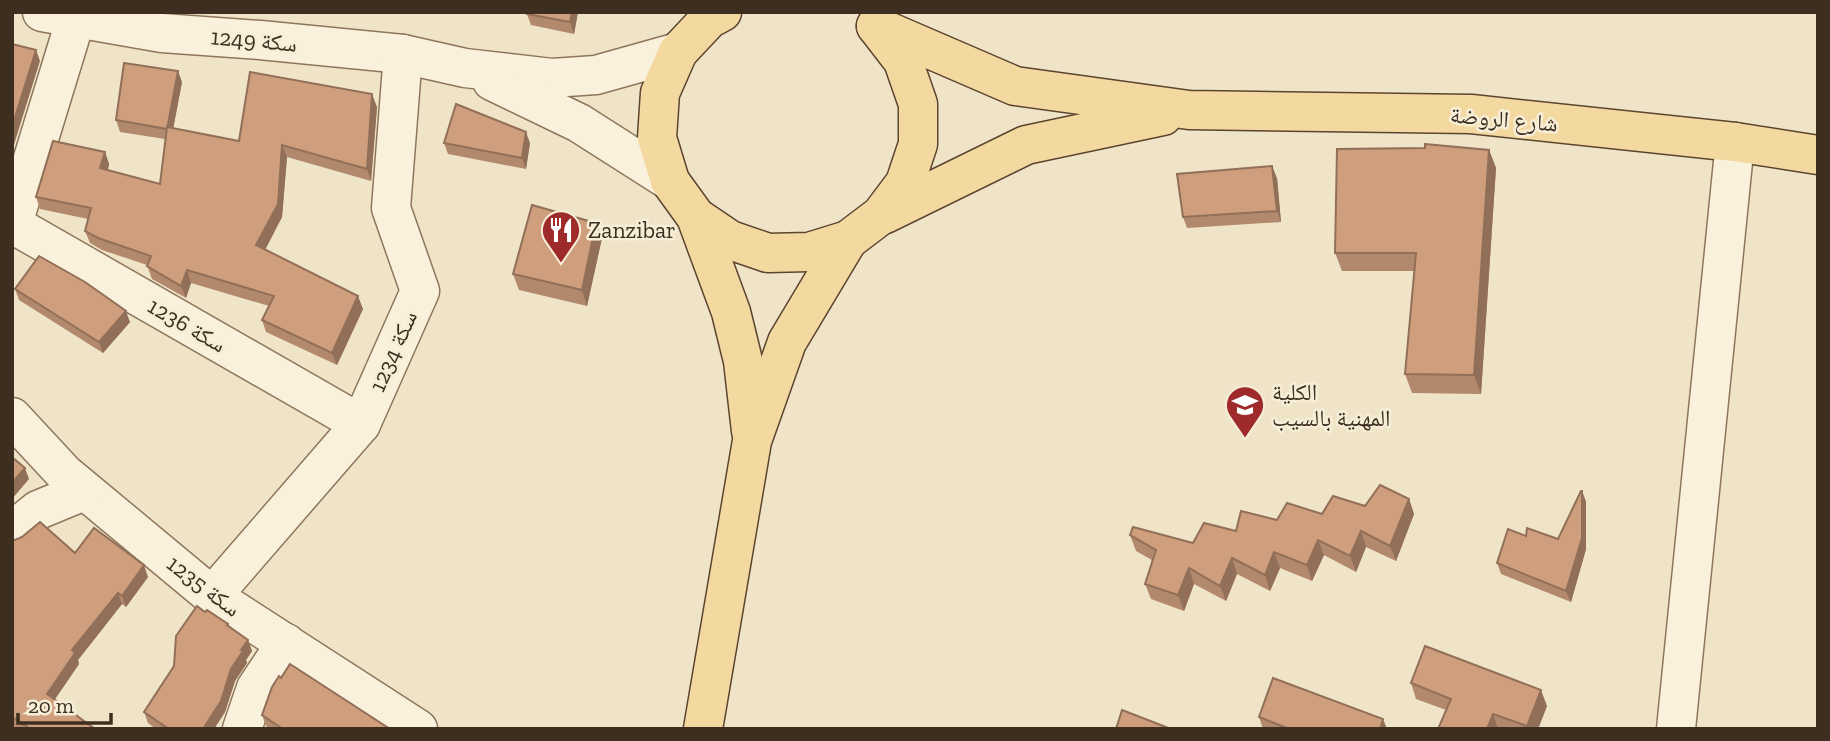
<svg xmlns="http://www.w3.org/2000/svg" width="1830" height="741" font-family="'Zilla Slab','Noto Naskh Arabic',serif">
  <rect width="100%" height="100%" fill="#f0e4c8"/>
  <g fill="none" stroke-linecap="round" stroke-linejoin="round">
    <g stroke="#8d765c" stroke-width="41">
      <g id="minor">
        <path d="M42 12 162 33 260 40 403 54 465 68 552 78 596 75 678 52"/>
        <path d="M492 81 579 123 670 181"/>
        <path d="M14 225 361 424"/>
        <path d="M12 227 76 18"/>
        <path d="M12 417 64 473 212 596 418 729"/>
        <path d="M12 531 38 510 84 491"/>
        <path d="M212 596 361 424 420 291 391 208 403 54"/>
        <path d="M242 729 256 688 286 643"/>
        <path d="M1676 729 1735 142"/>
      </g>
    </g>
    <g stroke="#5b4430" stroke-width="41">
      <g id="major">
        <path d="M722 12 709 19 678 52 660 93 657 138 670 181 696 217 730 240 768 253 809 252 848 240 881 215 905 183 918 144V104L903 61 876 26"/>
        <path d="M876 26 1015 86 1189 110 1471 114 1735 142 1818 155"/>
        <path d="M885 214 1026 145 1163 116"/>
        <path d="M696 217 731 312 743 361 751 431"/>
        <path d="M703 729 752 441 787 342 848 240"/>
      </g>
    </g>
    <use href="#minor" stroke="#faf1dc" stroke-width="38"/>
    <use href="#major" stroke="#f3d9a0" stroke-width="38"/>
  </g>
  <g fill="#b2896c">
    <path d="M578 12 574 34 531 25 527 14Z"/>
    <path d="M182 82 173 129 239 141 377 107 371 181 287 157 282 217 265 249 363 309 337 365 266 332 262 320 269 306 191 283 186 298 152 279 147 265 102 250 90 243 85 231 88 219 40 209 36 197 105 152 109 164 108 170 160 184 165 139 120 132 116 120Z"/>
    <path d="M444 143H530L526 169 448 154Z"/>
    <path d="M1489 150 1496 168 1481 394 1412 393 1405 374 1414 271H1342L1335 253Z"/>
    <path d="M1277 178 1281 222 1187 228 1183 217Z"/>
    <path d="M602 238 587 306 519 290 513 274Z"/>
    <path d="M15 289 130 322 103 353 19 300Z"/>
    <path d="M1582 491 1586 502V549L1571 602 1501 574 1497 563 1526 536 1558 539Z"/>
    <path d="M1409 499 1414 514 1396 561 1366 547 1356 572 1324 555 1312 581 1280 568 1270 591 1237 574 1226 601 1194 584 1184 611 1151 599 1145 584 1152 560 1136 551 1130 535 1193 543 1277 520 1322 514Z"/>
    <path d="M12 541 75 553 148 577 126 607 122 604 78 660 79 664 55 699 95 729H18L12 725Z"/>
    <path d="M205 612 228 624 229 627 248 640 252 651 246 660 247 663 235 681 225 712 214 729H156L148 723 144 712 174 666Z"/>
    <path d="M1411 683 1547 706 1538 729H1438L1446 710 1416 699Z"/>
    <path d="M262 715 390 729H270L266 726Z"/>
    <path d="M1259 717 1387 729H1263Z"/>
  </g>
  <g fill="#916f58">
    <path d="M572 12H578L574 34 570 22Z"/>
    <path d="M36 50 40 61 12 151V127Z"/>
    <path d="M178 71 182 82 171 140 167 129Z"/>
    <path d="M372 94 377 107 371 181 367 169Z"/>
    <path d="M526 132 530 143 526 169 522 158Z"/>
    <path d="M282 145 287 157 282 217 261 258 256 245Z"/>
    <path d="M1489 150 1496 168 1481 394 1474 375Z"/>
    <path d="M105 152 109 164 105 181 100 168Z"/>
    <path d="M1272 166 1277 178 1281 222 1277 211Z"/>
    <path d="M596 223 602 238 587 306 582 290Z"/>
    <path d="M187 270 191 283 186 298 181 286Z"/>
    <path d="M358 296 363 309 337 365 332 353Z"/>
    <path d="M126 311 130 322 103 353 99 342Z"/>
    <path d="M25 468 29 479 12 499V483Z"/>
    <path d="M1582 491 1586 502V549L1571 602 1566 591Z"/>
    <path d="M1409 499 1414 514 1396 561 1390 546Z"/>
    <path d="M1361 531 1366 547 1356 572 1350 556Z"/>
    <path d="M1318 540 1324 555 1312 581 1307 565Z"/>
    <path d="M1274 552 1280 568 1270 591 1265 575Z"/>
    <path d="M1232 558 1237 574 1226 601 1220 586Z"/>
    <path d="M144 565 148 577 126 607 122 596Z"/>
    <path d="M1189 568 1194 584 1184 611 1178 595Z"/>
    <path d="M118 593 122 604 78 660 79 664 51 705 47 694 72 650Z"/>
    <path d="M248 640 252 651 246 660 247 663 235 681 225 712 214 729H203L241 650Z"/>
    <path d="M1541 690 1547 706 1538 729H1528L1527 726Z"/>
    <path d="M1493 714 1498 729H1487Z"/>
    <path d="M1383 719 1387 729H1380Z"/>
  </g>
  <g fill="#cf9f7d" stroke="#916f58" stroke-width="2">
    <path d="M528 12H572L570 22 527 14Z"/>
    <path d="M12 44 36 50 12 127Z"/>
    <path d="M124 63 178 71 167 129 116 120Z"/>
    <path d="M250 72 372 94 367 169 282 145 278 204 256 245 358 296 332 353 262 320 274 296 187 270 181 286 147 266 151 256 98 238 85 231 91 208 36 197 53 141 105 152 100 168 160 184 167 127 239 141Z"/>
    <path d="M456 104 526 132 522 158 444 143Z"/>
    <path d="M1425 144 1489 150 1474 375 1405 374 1416 253H1335L1337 149 1425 148Z"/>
    <path d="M1272 166 1277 211 1183 217 1177 174Z"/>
    <path d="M532 205 596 223 582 290 513 274Z"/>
    <path d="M39 256 85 282 126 311 99 342 15 289Z"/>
    <path d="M12 457 25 468 12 483Z"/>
    <path d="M1380 485 1409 499 1390 546 1361 531 1350 556 1318 540 1307 565 1274 552 1265 575 1232 558 1220 586 1189 568 1178 595 1145 584 1156 550 1130 535 1133 527 1193 543 1204 523 1236 531 1241 511 1277 520 1287 503 1322 514 1333 496 1365 506Z"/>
    <path d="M1581 491H1582V538L1566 591 1497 563 1508 529 1526 536 1527 528 1558 539Z"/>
    <path d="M40 522 75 553 94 528 144 565 122 596 118 593 72 650 75 653 47 694 95 729H31L12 717V541L22 537Z"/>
    <path d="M197 606 205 612 207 610 228 624 227 625 248 640 241 650 243 651 231 669 221 701 203 729H169L144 712 174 666 176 636Z"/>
    <path d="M1425 646 1541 690 1527 726 1493 714 1487 729H1438L1451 699 1411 683Z"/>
    <path d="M290 664 390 729H283L262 715 272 687 279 676 281 678Z"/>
    <path d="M1273 678 1383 719 1380 729H1289L1259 717Z"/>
    <path d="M1122 710 1171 729H1116Z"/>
  </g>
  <defs>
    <g id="restaurant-pin" transform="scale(2.0125)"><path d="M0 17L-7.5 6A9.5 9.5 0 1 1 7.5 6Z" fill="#9e2a2b" stroke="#f7eed8"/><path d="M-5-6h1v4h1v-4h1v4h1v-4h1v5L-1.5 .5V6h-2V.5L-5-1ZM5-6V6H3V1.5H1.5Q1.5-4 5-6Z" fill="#fff"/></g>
    <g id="university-pin" transform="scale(2.0125)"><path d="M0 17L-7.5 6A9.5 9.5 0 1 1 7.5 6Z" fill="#9e2a2b" stroke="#f7eed8"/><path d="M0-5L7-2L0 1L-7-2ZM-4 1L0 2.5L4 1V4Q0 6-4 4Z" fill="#fff"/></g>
  </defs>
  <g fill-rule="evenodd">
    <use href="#restaurant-pin" x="561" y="230"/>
    <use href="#university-pin" x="1245" y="405"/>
  </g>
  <g text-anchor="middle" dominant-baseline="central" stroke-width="5" stroke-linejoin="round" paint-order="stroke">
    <g font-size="23" fill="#3d2e20" stroke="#f7eed8">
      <text transform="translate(254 40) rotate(5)">سكة 1249</text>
      <text transform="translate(1504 119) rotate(5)">شارع الروضة</text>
      <text transform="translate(187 325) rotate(30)">سكة 1236</text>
      <text transform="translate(393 351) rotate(-66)">سكة 1234</text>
      <text transform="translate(204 586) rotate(37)">سكة 1235</text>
    </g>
    <g font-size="23" fill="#3d2e20" stroke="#f7eed8" text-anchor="start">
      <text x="588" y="230">Zanzibar</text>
      <text x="1272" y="392">الكلية<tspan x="1272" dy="26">المهنية بالسيب</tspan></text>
    </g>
  </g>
  <rect width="1830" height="741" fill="none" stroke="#3d2e20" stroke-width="28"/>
  <path d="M18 713v10h93v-10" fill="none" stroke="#3d2e20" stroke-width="3.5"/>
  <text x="28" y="713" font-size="21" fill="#3d2e20" stroke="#f7eed8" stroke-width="5" paint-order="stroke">20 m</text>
</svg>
